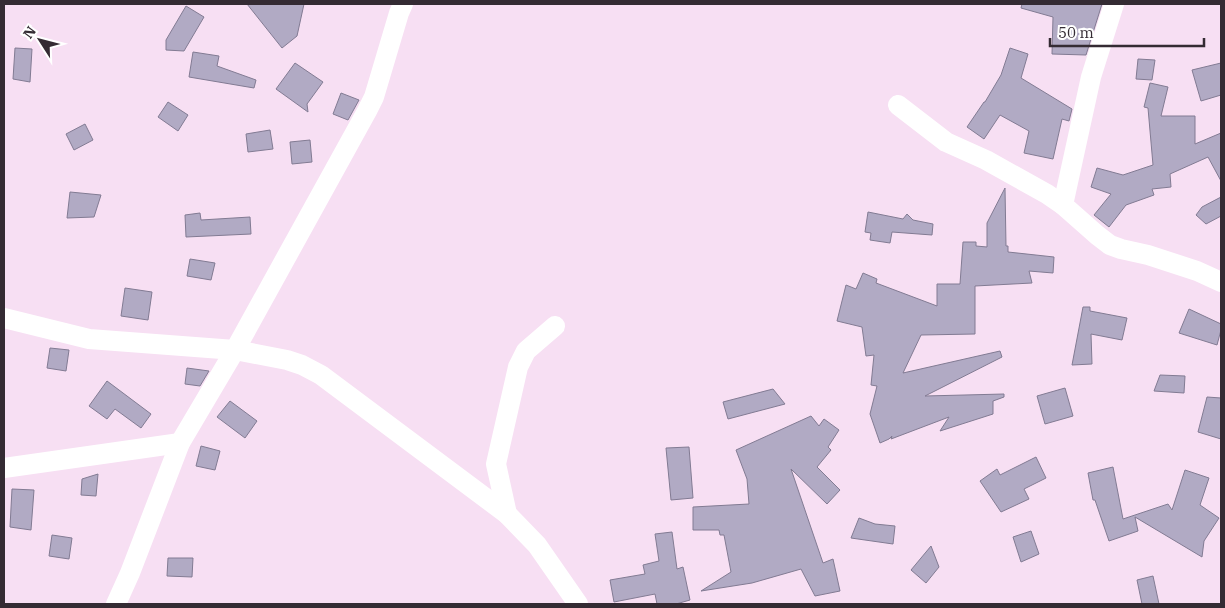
<svg xmlns="http://www.w3.org/2000/svg" width="1225" height="608" font-family="'IBM Plex Serif',serif">
  <rect width="100%" height="100%" fill="#f7dff3"/>
  <g fill="#b1aac4" stroke="#827b93">
    <path d="M247 4H304L297 36 282 48Z"/>
    <path d="M1022 4H1102L1086 55 1052 54 1053 17 1021 8Z"/>
    <path d="M186 6 204 17 184 51 166 50V40Z"/>
    <path d="M15 48 32 49 30 82 13 79Z"/>
    <path d="M1010 48 1028 54 1021 78 1072 109 1069 121 1062 119 1053 159 1024 153 1029 131 1000 115 984 139 967 127 984 102H985L1001 75Z"/>
    <path d="M193 52 219 56 217 66 256 80 254 88 189 77Z"/>
    <path d="M1138 59 1155 60 1152 80 1136 79Z"/>
    <path d="M295 63 323 82 307 104 308 112 276 89Z"/>
    <path d="M1221 63V95L1201 101 1192 70Z"/>
    <path d="M1150 83 1168 87 1161 116H1195V144L1221 133V181L1208 157 1170 174 1171 187 1152 189 1154 195 1126 205 1109 227 1094 215 1111 194 1091 187 1097 168 1123 175 1153 165 1148 108 1144 107Z"/>
    <path d="M341 93 359 100 348 120 333 114Z"/>
    <path d="M168 102 188 115 178 131 158 117Z"/>
    <path d="M85 124 93 140 74 150 66 134Z"/>
    <path d="M270 130 273 149 248 152 246 134Z"/>
    <path d="M310 140 312 162 292 164 290 142Z"/>
    <path d="M1005 188 1006 246H1008V252L1054 257 1053 273 1029 271 1032 283 975 286V334L921 335 903 373 1000 351 1002 357 925 396 1004 394V397L993 401V414L940 431 949 417 891 439 892 436 889 439 880 443 870 414 877 386 871 385 874 355 866 356 862 327 837 321 846 285 856 289 863 273 877 279 876 283 937 306V284H960L963 242H976V246L987 247V223Z"/>
    <path d="M70 192 101 195 94 217 67 218Z"/>
    <path d="M1221 197V216L1206 224 1196 215 1202 207Z"/>
    <path d="M868 212 903 219 907 214 913 220 933 224 932 235 892 232 890 243 870 240 871 233 865 232Z"/>
    <path d="M200 213 201 220 250 217 251 234 186 237 185 215Z"/>
    <path d="M190 259 215 263 211 280 187 276Z"/>
    <path d="M125 288 152 292 148 320 121 316Z"/>
    <path d="M1083 307H1090V311L1127 318 1122 340 1091 334 1092 364 1072 365Z"/>
    <path d="M1189 309 1221 324V330L1217 345 1179 333Z"/>
    <path d="M50 348 69 350 66 371 47 368Z"/>
    <path d="M187 368 209 371 200 386 185 384Z"/>
    <path d="M1160 375 1185 376 1184 393 1154 391Z"/>
    <path d="M107 381 151 414 141 428 115 409 107 419 89 406Z"/>
    <path d="M1065 388 1073 416 1045 424 1037 396Z"/>
    <path d="M773 389 785 404 728 419 723 402Z"/>
    <path d="M1207 397 1221 398V439L1198 432Z"/>
    <path d="M230 401 257 421 245 438 217 417Z"/>
    <path d="M811 416 819 426 824 419 839 430 828 447 831 450 817 467 840 490 827 504 791 469 823 563 833 559 840 591 815 596 801 569 752 583 701 591 731 572 724 535H720L719 530H693V507L749 504 747 479 736 450Z"/>
    <path d="M201 446 220 451 215 470 196 466Z"/>
    <path d="M689 447 693 498 671 500 666 448Z"/>
    <path d="M1036 457 1046 478 1024 489 1029 499 1001 512 980 481 997 469 1000 475Z"/>
    <path d="M1113 467 1123 519 1168 504 1172 510 1185 470 1209 478 1200 505 1219 518 1204 541 1202 557 1135 517 1138 531 1109 541 1095 500H1093L1088 473Z"/>
    <path d="M98 474 96 496 81 495 82 479Z"/>
    <path d="M12 489 34 490 31 530 10 527Z"/>
    <path d="M859 518 875 524 895 526 893 544 851 538Z"/>
    <path d="M1031 531 1039 554 1021 562 1013 537Z"/>
    <path d="M672 532 677 569 683 567 690 600 676 604H657L655 594 614 602 610 580 645 574 643 565 659 561 655 534Z"/>
    <path d="M52 535 72 538 69 559 49 556Z"/>
    <path d="M931 546 939 567 926 583 911 570Z"/>
    <path d="M168 558H193L192 577 167 576Z"/>
    <path d="M1153 576 1159 604H1142L1137 580Z"/>
  </g>
  <g fill="none" stroke-linecap="round" stroke-linejoin="round">
    <g stroke="#fff" stroke-width="20">
      <path d="M898 105 946 142 986 160 1047 194 1063 205 1097 235 1110 245 1121 249 1148 255 1197 271 1221 282"/>
      <path d="M1063 205 1091 77 1114 4"/>
      <path d="M4 318 89 339 235 350 287 360 302 365 321 375 507 514 537 545 578 604"/>
      <path d="M4 468 180 443"/>
      <path d="M507 514 496 464 518 367 526 351 555 326"/>
      <path d="M116 604 130 573 180 443 235 350 367 111 374 97 399 13 403 4"/>
    </g>
  </g>
  <rect width="1225" height="608" fill="none" stroke="#342b33" stroke-width="10"/>
  <g transform="translate(40 40) rotate(306)" stroke="#ffffff" stroke-width="4" paint-order="stroke">
  <path d="M0-4L9 19L0 12L-9 19Z" fill="#342b33"/>
  <text y="-8" font-size="14" font-weight="bold" text-anchor="middle" fill="#342b33">N</text>
  </g>
  <path d="M1050 38v8h154v-8" fill="none" stroke="#342b33" stroke-width="2.5"/>
  <text x="1058" y="38" font-size="15" fill="#342b33" stroke="#ffffff" stroke-width="4" paint-order="stroke">50 m</text>
</svg>
